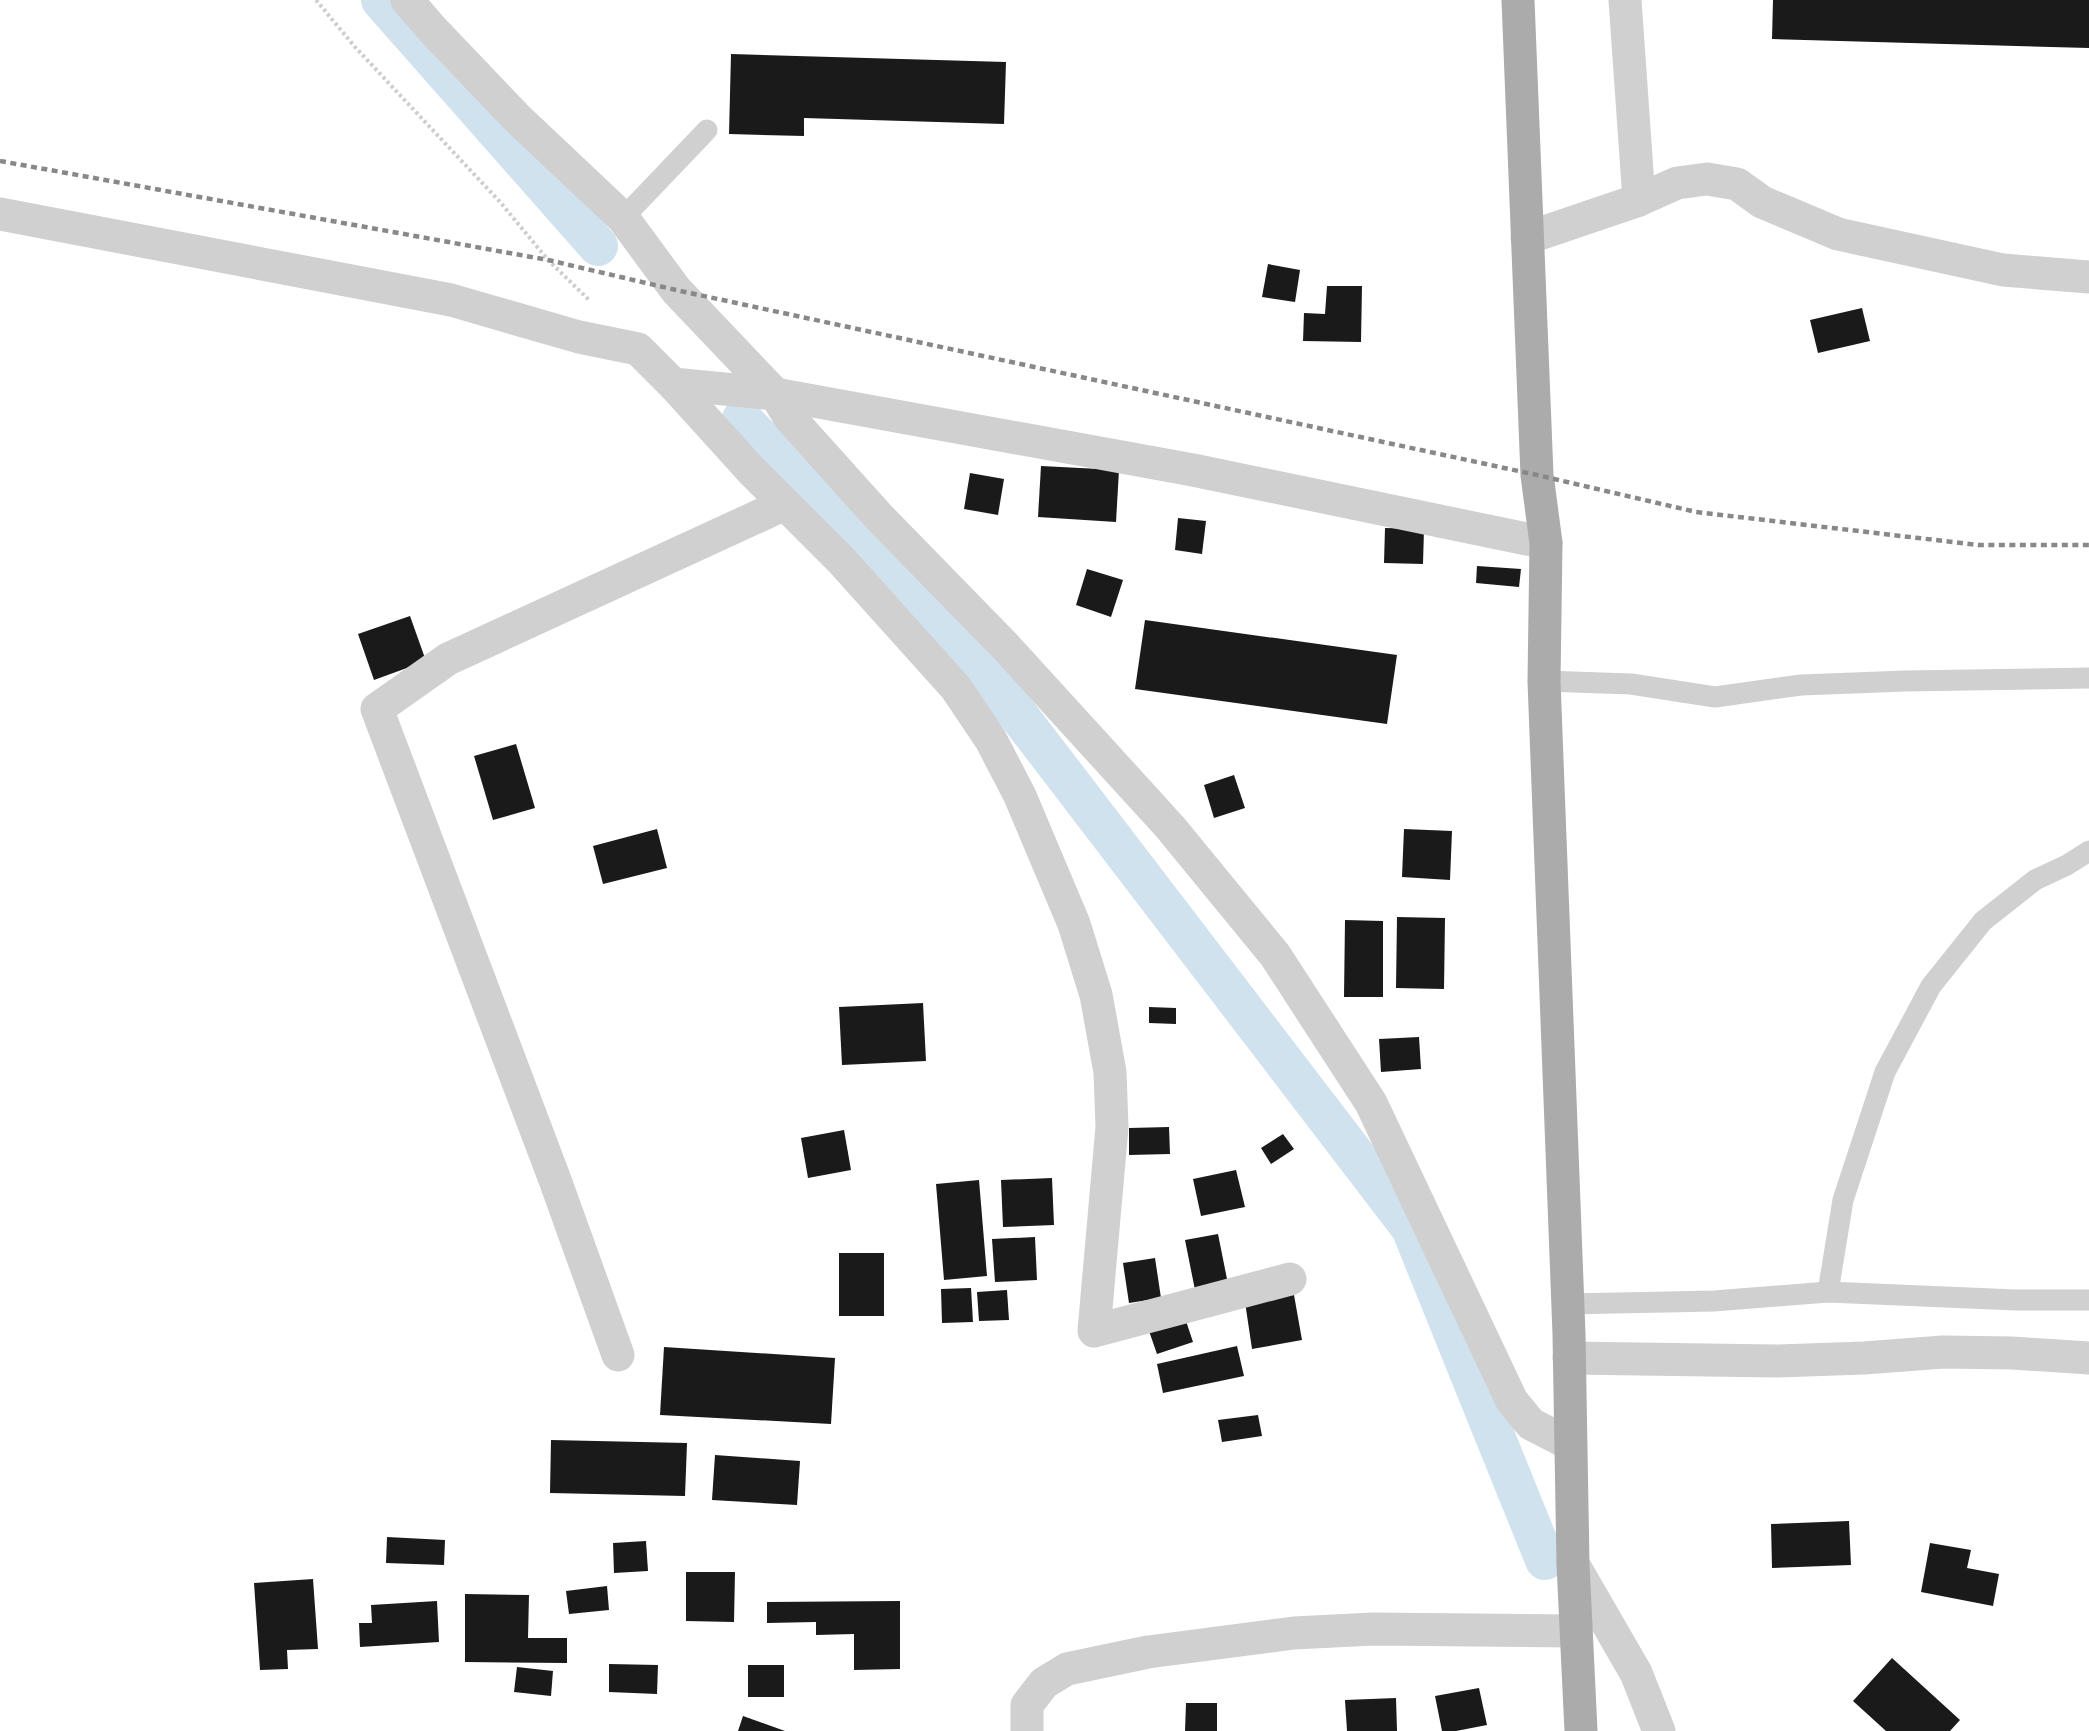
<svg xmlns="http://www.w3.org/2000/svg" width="2089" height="1731" font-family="Karla,sans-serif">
  <rect width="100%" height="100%" fill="#fff"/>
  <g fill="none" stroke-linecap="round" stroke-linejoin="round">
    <g stroke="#cfe2ee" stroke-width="40">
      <path d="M381 0 598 246"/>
      <path d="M742 419 1000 691 1411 1228 1545 1560"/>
    </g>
  </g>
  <g fill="#1a1a1a">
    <path d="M1773 0H2089V48L1772 39Z"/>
    <path d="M731 54 1006 62 1004 124 804 118V136L729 134Z"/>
    <path d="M1268 264 1300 270 1295 302 1262 297Z"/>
    <path d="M1327 286H1362L1361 342 1303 341 1304 313 1325 314Z"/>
    <path d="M1862 308 1870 341 1818 353 1810 320Z"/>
    <path d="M1041 466 1119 470 1116 522 1038 517Z"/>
    <path d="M970 473 1004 479 998 515 964 509Z"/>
    <path d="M1178 518 1206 521 1202 554 1175 550Z"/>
    <path d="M1385 528 1424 529 1423 564 1384 563Z"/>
    <path d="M1477 566 1521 569 1519 587 1476 583Z"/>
    <path d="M1087 569 1123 580 1111 617 1076 605Z"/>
    <path d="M410 616 426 661 374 680 358 634Z"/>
    <path d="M1145 620 1397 655 1387 724 1135 689Z"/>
    <path d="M516 744 535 808 493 820 474 756Z"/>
    <path d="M1234 775 1245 808 1214 818 1204 785Z"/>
    <path d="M657 829 667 868 603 884 593 846Z"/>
    <path d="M1404 829 1452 831 1450 880 1402 877Z"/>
    <path d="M1397 917 1445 918 1444 989 1396 988Z"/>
    <path d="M1345 920 1383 921V997H1344Z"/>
    <path d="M923 1003 926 1061 842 1065 839 1007Z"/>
    <path d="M1149 1007 1176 1008V1024L1149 1023Z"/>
    <path d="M1419 1037 1421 1069 1381 1072 1379 1039Z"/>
    <path d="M1169 1127 1170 1154 1129 1155V1128Z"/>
    <path d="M844 1130 851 1170 808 1178 801 1138Z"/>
    <path d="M1283 1134 1294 1149 1271 1164 1261 1148Z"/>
    <path d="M1236 1170 1245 1207 1201 1216 1193 1179Z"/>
    <path d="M1052 1178 1054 1225 1003 1227 1001 1180Z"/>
    <path d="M979 1180 987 1276 944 1280 936 1184Z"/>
    <path d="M1218 1234 1228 1284 1195 1290 1185 1240Z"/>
    <path d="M1035 1237 1037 1280 995 1282 992 1239Z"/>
    <rect x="839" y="1253" width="45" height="63"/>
    <path d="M1155 1258 1161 1298 1129 1303 1123 1263Z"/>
    <path d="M971 1288 973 1322 942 1323 941 1289Z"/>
    <path d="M1007 1290 1009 1320 979 1321 977 1292Z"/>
    <path d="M1294 1295 1302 1340 1252 1349 1245 1302Z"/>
    <path d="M1185 1318 1193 1342 1157 1354 1149 1331Z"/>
    <path d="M1237 1346 1244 1376 1163 1393 1157 1364Z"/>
    <path d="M664 1347 835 1358 831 1424 660 1415Z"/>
    <path d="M1258 1415 1262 1436 1222 1442 1218 1420Z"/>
    <path d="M551 1440 687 1443 685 1496 550 1493Z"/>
    <path d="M715 1455 800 1461 797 1505 712 1500Z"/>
    <path d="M1849 1521 1851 1565 1772 1568 1771 1524Z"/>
    <path d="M387 1537 445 1540 444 1565 386 1563Z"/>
    <path d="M646 1541 648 1571 614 1573 613 1543Z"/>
    <path d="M1930 1543 1971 1550 1967 1568 1999 1574 1993 1606 1921 1592Z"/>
    <path d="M686 1572H735L734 1622 686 1621Z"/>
    <path d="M313 1579 318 1649 287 1650 288 1669 260 1670 254 1583Z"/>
    <path d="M607 1586 609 1610 569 1614 566 1591Z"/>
    <path d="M465 1594 529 1595 528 1638H567V1663L465 1662Z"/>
    <path d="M437 1601 439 1642 360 1647 359 1623H372L371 1605Z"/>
    <path d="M900 1601V1669L854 1670V1634L816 1635V1622L767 1623V1602Z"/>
    <path d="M1892 1658 1960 1720 1950 1731H1886L1853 1701Z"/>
    <path d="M609 1664 658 1665 657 1694 609 1692Z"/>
    <rect x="748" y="1665" width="36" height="32"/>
    <path d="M517 1667 553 1671 551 1696 514 1692Z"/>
    <path d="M1479 1688 1487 1725 1456 1731H1442L1435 1696Z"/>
    <path d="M1396 1698 1397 1731H1347L1345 1700Z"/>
    <path d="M1186 1703H1217V1731H1185Z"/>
    <path d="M743 1716 785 1731H738Z"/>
  </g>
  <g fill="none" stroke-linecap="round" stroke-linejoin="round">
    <path stroke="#cdcdcd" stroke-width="4" stroke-dasharray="3 3" stroke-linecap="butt" d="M316 0 355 47 501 203 548 260 589 300"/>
    <g stroke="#d0d0d0" stroke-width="21">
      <path d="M623 218 707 130"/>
      <path d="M1544 681 1631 684 1715 697 1801 685 1905 681 2089 678"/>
      <path d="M1828 1292 1843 1200 1885 1072 1931 986 1983 921 2035 880 2067 865 2089 851"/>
      <path d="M1568 1304 1714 1301 1828 1292 2016 1300H2089"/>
    </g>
    <g stroke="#d0d0d0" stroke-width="33">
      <path d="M407 0 432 29 517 118 623 218 676 290 775 394 790 418 880 518 1005 646 1170 827 1275 955 1371 1103 1512 1401 1531 1424 1570 1444"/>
      <path d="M1625 0 1639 200"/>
      <path d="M0 214 451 300 579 337 638 349 673 384 775 394 1193 470 1546 543"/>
      <path d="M1527 238 1639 200 1677 183 1707 179 1737 184 1762 202 1838 234 2003 270 2089 277"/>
      <path d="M673 384 751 470 841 560 956 688 991 740 1020 796 1074 924 1096 995 1110 1072 1112 1127 1094 1331 1290 1279"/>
      <path d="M618 1355 555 1180 377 709 448 659 785 504"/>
      <path d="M1569 1358 1777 1361 1864 1358 1943 1352 2012 1353 2089 1358"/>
      <path d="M1573 1564 1636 1673 1659 1731"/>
      <path d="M1027 1731V1705L1044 1683 1067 1669 1148 1652 1294 1633 1373 1629 1575 1631"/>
    </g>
    <path stroke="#ababab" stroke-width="33" d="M1518 0 1537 475 1546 543 1544 681 1569 1334 1573 1564 1581 1731"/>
    <path stroke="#888" stroke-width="4.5" stroke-dasharray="6 4.5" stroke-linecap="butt" d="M0 161 548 260 676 290 1537 475 1696 512 1978 545H2089"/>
  </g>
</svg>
